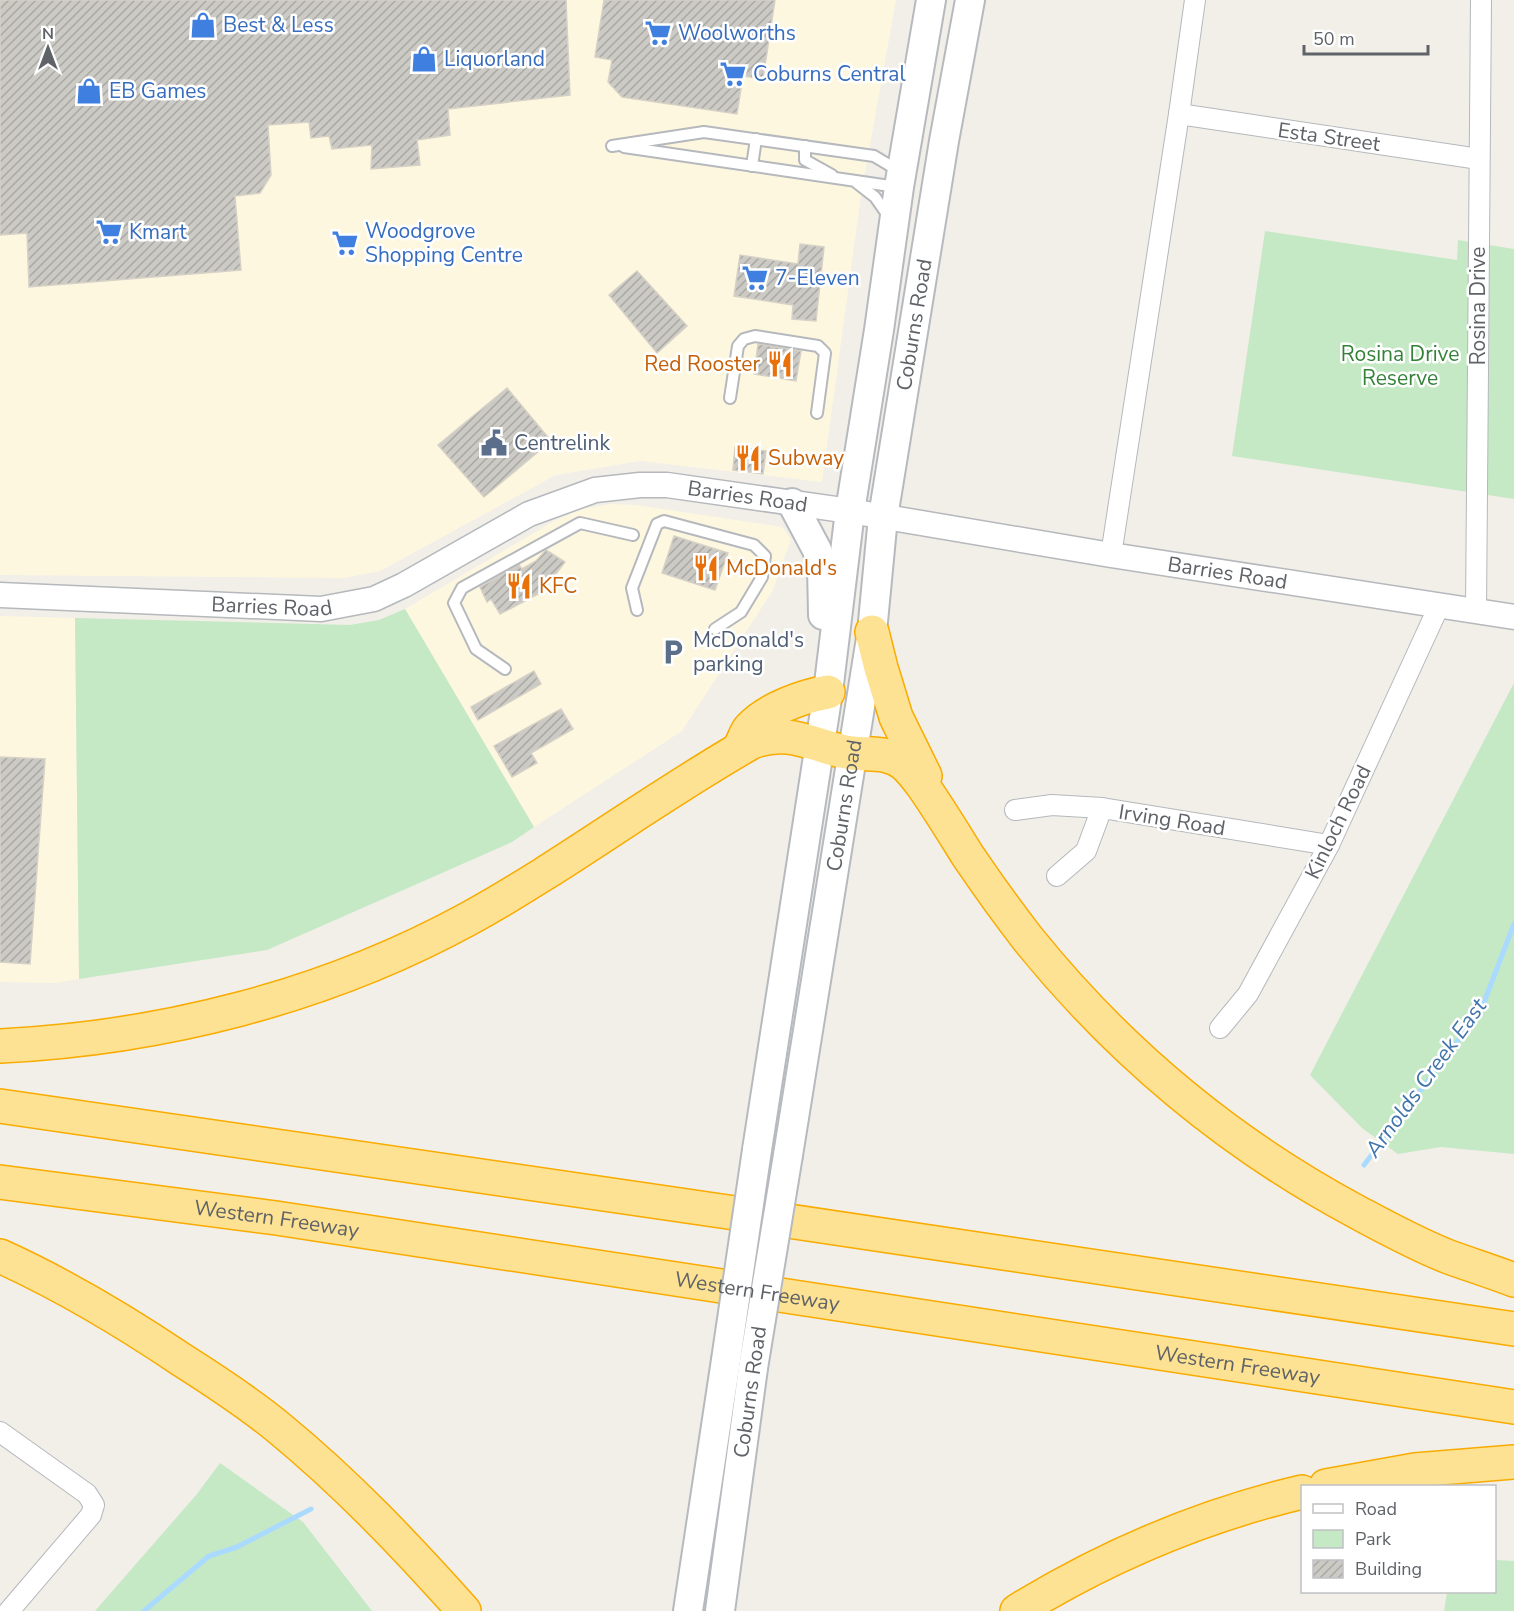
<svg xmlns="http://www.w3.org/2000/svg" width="1514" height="1611" font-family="'Nunito Sans',sans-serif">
  <defs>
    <pattern id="building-hatch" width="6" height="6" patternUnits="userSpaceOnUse" patternTransform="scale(1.5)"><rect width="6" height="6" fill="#cccac5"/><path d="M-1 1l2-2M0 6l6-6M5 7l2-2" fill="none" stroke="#a9a8a4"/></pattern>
  </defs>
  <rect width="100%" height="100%" fill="#f1efe8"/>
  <g fill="#fef7e0">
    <path d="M0 0H896L861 195 822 482 640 461 556 475 380 571 344 578 0 575Z"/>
    <path d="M612 504 636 505 782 527 791 539 773 590 682 731 534 827 405 609 554 521 582 509Z"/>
    <path d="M0 616 75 618 79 979 55 983 0 982Z"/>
  </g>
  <g fill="#c5e8c5">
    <path d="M1265 231 1457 260 1458 240 1514 249V499L1232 456Z"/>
    <path d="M405 609 534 827 512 842 267 950 79 979 75 618 350 625 379 620Z"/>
    <path d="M1514 683V1154L1441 1147 1398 1154 1362 1128 1310 1075Z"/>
    <path d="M220 1463 303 1522 372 1611H95L197 1494Z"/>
    <path d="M1495 1560 1514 1561V1611H1444L1447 1592H1494Z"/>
  </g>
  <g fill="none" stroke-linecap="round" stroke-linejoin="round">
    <g stroke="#aadaff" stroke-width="5">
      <path d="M1364 1165 1457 1042 1483 1005 1514 924"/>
      <path d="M144 1611 209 1556 237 1547 311 1509"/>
    </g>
  </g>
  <g fill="url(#building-hatch)" stroke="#d6d1c6" stroke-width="1.5">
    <path d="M0 0H566L570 95 448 109 450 135 417 140 420 165 371 169 372 145 332 149 329 136 311 138 309 122 268 125 271 175 260 193 235 196 241 270 29 287 27 233 0 235Z"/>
    <path d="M604 0H775L763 79 743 76 737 114 622 97 608 82 612 60 595 57Z"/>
    <path d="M800 244 824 247 816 321 792 319 793 305 734 296 740 255 798 264Z"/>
    <path d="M637 271 687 326 657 353 609 295Z"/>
    <path d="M758 344 801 351 796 381 754 374Z"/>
    <path d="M507 388 551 441 484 497 438 445Z"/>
    <path d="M735 447 766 451 763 474 733 470Z"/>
    <path d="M674 536 728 553 715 590 662 573Z"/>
    <path d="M546 550 565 562 542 592 500 614 491 599 487 602 480 587 519 565 522 569 536 561Z"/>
    <path d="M534 671 541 684 478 720 471 707Z"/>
    <path d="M561 709 573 729 531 753 537 763 512 777 494 746Z"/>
    <path d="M0 757 45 759 30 964 0 962Z"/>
  </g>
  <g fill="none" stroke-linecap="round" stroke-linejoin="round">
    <g stroke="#b5b8bc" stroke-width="14">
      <g id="service">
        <path d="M612 146 704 132 874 156 899 171"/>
        <path d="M805 146V160L832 175"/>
        <path d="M624 147 897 187"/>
        <path d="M752 166 756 139"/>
        <path d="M857 183 875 197 889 217"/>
        <path d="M730 398 738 346 744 339 755 336 818 346 825 353 817 413"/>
        <path d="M637 610 632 588 657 524 664 521 754 545 765 556 762 577 741 612 715 629"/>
        <path d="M505 669 476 649 454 603 462 588 580 523 633 535"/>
      </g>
    </g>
    <g stroke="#b5b8bc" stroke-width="22">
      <g id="minor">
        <path d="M1179 114 1479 159"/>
        <path d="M1111 555 1179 114 1195 0"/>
        <path d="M1476 612 1481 0"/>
        <path d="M1015 810 1052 805 1102 808 1329 845"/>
        <path d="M1057 876 1086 851 1102 808"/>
        <path d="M1220 1028 1248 994 1329 845 1439 606"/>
        <path d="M0 1432 87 1494 94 1505 91 1515 9 1611"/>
      </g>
    </g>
    <g stroke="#b5b8bc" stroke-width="27">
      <g id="tertiary">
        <path id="s1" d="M0 595 321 609 374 599 404 585 529 514 595 490 640 485H667L850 511 1111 555 1514 617"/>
      </g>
    </g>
    <g stroke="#b6babf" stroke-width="32">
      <g id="secondary">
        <path d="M792 503 817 550 822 566 823 615"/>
        <path d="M757 1150 828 692 850 511 879 330 899 187 931 0"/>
        <path id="s2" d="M788 1155 872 632 883 517 944 141 970 0"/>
        <path d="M688 1611 726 1360"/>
        <path d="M720 1611 753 1368"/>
      </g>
    </g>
    <g stroke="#f9ab00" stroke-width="36">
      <g id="motorway">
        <path d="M872 632 881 668 896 717 925 776"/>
        <path d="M741 745C744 740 746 732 750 728 767 709 804 696 828 692"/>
        <path d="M0 1046C162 1038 325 997 468 919 566 865 655 797 752 742 793 727 815 748 852 753 871 755 887 751 904 764 911 770 917 778 923 786 939 809 953 832 968 856 987 884 1007 912 1028 939 1120 1053 1228 1143 1357 1212 1387 1228 1418 1245 1449 1257 1471 1265 1493 1272 1514 1280"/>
        <path d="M0 1106 728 1212 1514 1329"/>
        <path id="s3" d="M0 1182 276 1218 1514 1407"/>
        <path d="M0 1256C64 1285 124 1321 182 1360 215 1381 249 1403 279 1428 346 1483 406 1546 464 1611"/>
        <path d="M1326 1486 1415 1470 1514 1462"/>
        <path d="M1017 1611C1105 1557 1201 1516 1302 1492"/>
      </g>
    </g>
    <use href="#service" stroke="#fff" stroke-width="10"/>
    <use href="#minor" stroke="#fff" stroke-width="20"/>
    <use href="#tertiary" stroke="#fff" stroke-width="24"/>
    <use href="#secondary" stroke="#fff" stroke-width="28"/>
    <use href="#motorway" stroke="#fde293" stroke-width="33"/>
    <g stroke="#b6babf" stroke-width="32" stroke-linecap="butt">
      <g id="secondary-bridge">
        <path d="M726 1360 757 1150"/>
        <path d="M753 1368 788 1155"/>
      </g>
    </g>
    <use href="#secondary-bridge" stroke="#fff" stroke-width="28"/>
  </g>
  <defs>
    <g id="shop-bare" transform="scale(2.07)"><path d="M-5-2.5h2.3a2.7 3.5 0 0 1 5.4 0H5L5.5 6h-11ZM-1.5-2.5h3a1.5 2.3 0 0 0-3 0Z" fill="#3f7fe0" stroke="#fff" stroke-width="2.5" paint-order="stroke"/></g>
    <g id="supermarket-bare" transform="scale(2.07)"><path d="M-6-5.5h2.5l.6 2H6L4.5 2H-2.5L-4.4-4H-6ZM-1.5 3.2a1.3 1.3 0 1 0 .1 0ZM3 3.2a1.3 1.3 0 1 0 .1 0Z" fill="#3f7fe0" stroke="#fff" stroke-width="2.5" paint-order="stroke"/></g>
    <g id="restaurant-bare" transform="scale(2.07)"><path d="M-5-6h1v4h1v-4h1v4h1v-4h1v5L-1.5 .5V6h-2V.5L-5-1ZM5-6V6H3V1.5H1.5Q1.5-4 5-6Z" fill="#e8710a" stroke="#fff" stroke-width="2.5" paint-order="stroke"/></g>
    <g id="civic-bare" transform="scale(2.07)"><path d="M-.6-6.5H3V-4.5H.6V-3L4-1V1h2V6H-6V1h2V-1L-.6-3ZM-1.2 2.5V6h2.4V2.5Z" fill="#5c6f8a" stroke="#fff" stroke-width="2.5" paint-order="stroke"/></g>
    <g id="parking-bare" transform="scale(2.07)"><path d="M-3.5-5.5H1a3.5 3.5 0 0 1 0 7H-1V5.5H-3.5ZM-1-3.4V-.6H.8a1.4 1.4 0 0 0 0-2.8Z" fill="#5c6f8a" stroke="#fff" stroke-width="2.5" paint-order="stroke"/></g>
  </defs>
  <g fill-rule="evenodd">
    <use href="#shop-bare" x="203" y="25"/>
    <use href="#supermarket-bare" x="658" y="33"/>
    <use href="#shop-bare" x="424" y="59"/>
    <use href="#supermarket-bare" x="733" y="74"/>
    <use href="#shop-bare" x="89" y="91"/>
    <use href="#supermarket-bare" x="109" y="232"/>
    <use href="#supermarket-bare" x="345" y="243"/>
    <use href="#supermarket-bare" x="755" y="278"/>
    <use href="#restaurant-bare" x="780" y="364"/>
    <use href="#civic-bare" x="494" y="443"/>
    <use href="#restaurant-bare" x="748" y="458"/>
    <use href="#restaurant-bare" x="706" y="568"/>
    <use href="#restaurant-bare" x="519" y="586"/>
    <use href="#parking-bare" x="673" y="652"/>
  </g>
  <g text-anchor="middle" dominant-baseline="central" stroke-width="5" stroke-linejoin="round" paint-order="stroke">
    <g font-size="21" fill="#366cbe" stroke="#fff" text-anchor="start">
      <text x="223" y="25">Best &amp; Less</text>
      <text x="678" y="33">Woolworths</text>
      <text x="444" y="59">Liquorland</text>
      <text x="753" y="74">Coburns Central</text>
      <text x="109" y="91">EB Games</text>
      <text x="365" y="231">Woodgrove<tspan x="365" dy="24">Shopping Centre</tspan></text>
      <text x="129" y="232">Kmart</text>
      <text x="775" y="278">7-Eleven</text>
    </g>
    <g font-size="21" fill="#5f6368" stroke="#fff">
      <text transform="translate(1329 137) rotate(8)">Esta Street</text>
      <text transform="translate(1478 306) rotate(-90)">Rosina Drive</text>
      <text stroke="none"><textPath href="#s2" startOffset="840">Coburns Road</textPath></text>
      <text stroke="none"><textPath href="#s1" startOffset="776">Barries Road</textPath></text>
      <text stroke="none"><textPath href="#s1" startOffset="1262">Barries Road</textPath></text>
      <text stroke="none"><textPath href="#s1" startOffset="272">Barries Road</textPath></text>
      <text stroke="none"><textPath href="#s2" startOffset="354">Coburns Road</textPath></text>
      <text transform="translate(1172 820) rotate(9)">Irving Road</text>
      <text transform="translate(1338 822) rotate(-64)">Kinloch Road</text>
      <text stroke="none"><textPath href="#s3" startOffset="279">Western Freeway</textPath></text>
      <text stroke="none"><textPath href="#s3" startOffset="765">Western Freeway</textPath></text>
      <text stroke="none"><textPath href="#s3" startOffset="1251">Western Freeway</textPath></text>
      <text transform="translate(750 1392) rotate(-82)">Coburns Road</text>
    </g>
    <g font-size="21" fill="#348238" stroke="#fff">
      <text x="1400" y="354">Rosina Drive<tspan x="1400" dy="24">Reserve</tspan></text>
    </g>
    <g font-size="21" fill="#c56008" stroke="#fff" text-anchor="start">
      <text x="760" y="364" text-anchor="end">Red Rooster</text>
      <text x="768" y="458">Subway</text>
      <text x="726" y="568">McDonald's</text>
      <text x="539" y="586">KFC</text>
    </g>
    <g font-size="21" fill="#4e5e75" stroke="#fff" text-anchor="start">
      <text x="514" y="443">Centrelink</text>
      <text x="693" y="640">McDonald's<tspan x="693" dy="24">parking</tspan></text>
    </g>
    <g font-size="22" font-style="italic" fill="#4174aa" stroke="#fff">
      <text transform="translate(1426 1078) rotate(-54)">Arnolds Creek East</text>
    </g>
  </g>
  <rect x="1301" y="1485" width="195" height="108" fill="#ffffff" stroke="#bfc1c3" stroke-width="1.5"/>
  <rect x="1313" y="1504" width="30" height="9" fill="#ffffff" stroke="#bfc1c3" stroke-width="1.5"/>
  <text x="1355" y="1515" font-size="18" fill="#5f6368">Road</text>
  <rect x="1313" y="1530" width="30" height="18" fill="#c5e8c5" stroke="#bfc1c3" stroke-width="1.5"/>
  <text x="1355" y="1545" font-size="18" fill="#5f6368">Park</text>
  <rect x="1313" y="1560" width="30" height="18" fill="url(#building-hatch)" stroke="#bfc1c3" stroke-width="1.5"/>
  <text x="1355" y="1575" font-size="18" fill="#5f6368">Building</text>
  <g transform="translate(48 48)" stroke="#ffffff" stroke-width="4.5" paint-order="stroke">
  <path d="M0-4.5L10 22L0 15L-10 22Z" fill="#5f6368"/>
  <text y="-9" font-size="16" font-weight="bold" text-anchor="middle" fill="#5f6368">N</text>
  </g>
  <path d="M1304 45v9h124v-9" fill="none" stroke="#5f6368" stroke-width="3"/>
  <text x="1313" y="45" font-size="18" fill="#5f6368" stroke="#ffffff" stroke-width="4.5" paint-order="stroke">50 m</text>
</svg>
